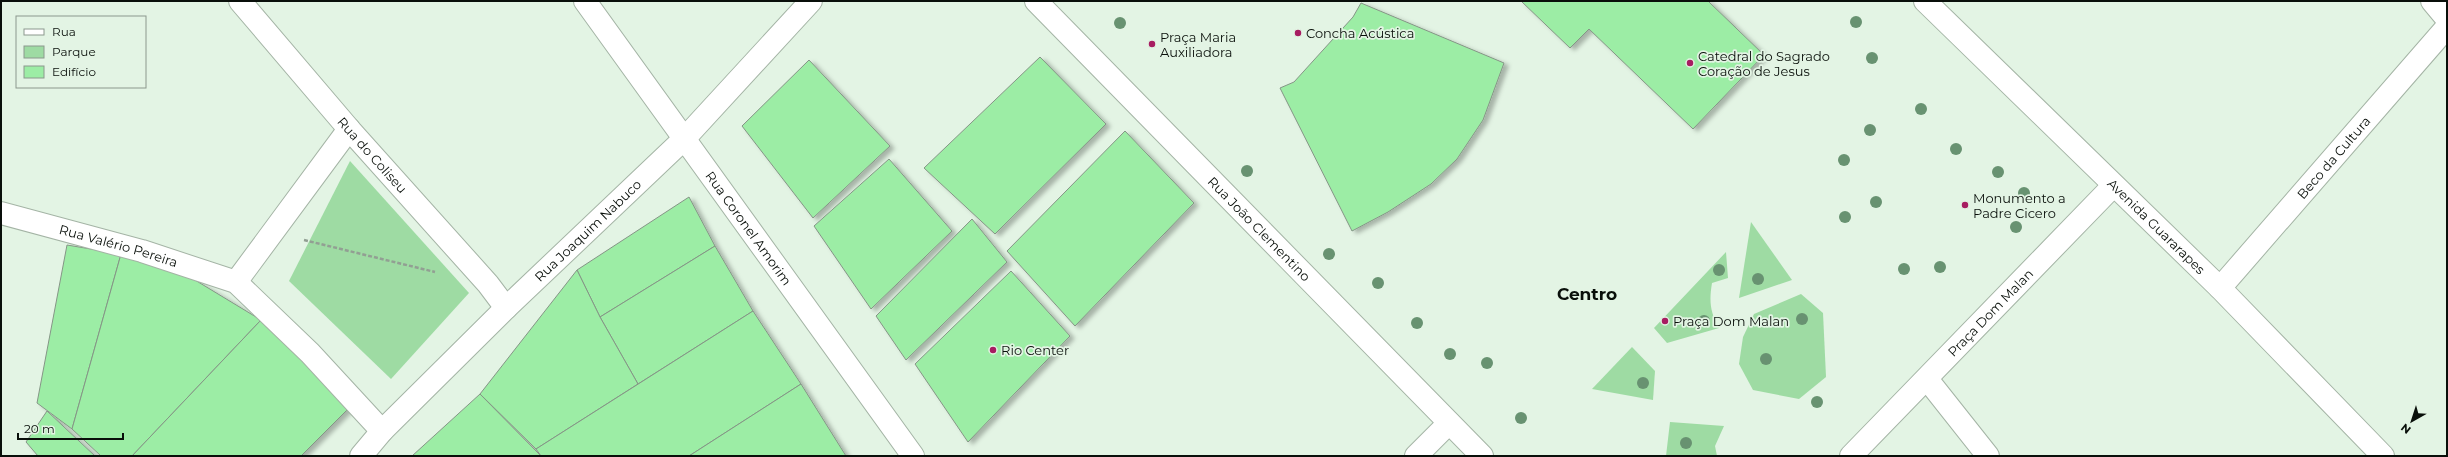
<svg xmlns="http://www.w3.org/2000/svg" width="2448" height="457" font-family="Montserrat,sans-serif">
  <defs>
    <filter id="shadow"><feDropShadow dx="4.5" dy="2.5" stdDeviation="2" flood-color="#0004"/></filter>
  </defs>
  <rect width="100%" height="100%" fill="#e3f4e4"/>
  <g fill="#9edba3">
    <path d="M350 161 469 293 391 379 289 281Z"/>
    <path d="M1751 222 1792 280 1739 298Z"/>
    <path d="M1726 252 1728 278 1712 283C1709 301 1710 312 1719 328L1667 343 1654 328Z"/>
    <path d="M1801 294 1823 313 1826 377 1799 399 1753 390 1739 364 1743 337 1754 314Z"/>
    <path d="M1632 347 1655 371 1653 400 1592 389Z"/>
    <path d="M1670 422 1724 426 1715 446 1717 456H1666Z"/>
  </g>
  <g fill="#9ceda5" stroke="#859586" filter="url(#shadow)">
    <path d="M1521 1H1708L1764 55 1693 129 1589 29 1570 48Z"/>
    <path d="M1361 3 1504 63 1483 120 1457 159 1431 184 1388 212 1352 231 1280 88 1294 82 1353 17Z"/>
    <path d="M1040 57 1106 124 995 234 924 168Z"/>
    <path d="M809 60 890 146 813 218 742 126Z"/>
    <path d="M1125 131 1194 203 1075 326 1007 251Z"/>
    <path d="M889 159 952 231 871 309 814 226Z"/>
    <path d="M689 197 715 246 600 317 577 270Z"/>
    <path d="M972 219 1007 262 906 360 876 316Z"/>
    <path d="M67 245 121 254 72 429 37 403Z"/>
    <path d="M715 246 753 311 638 384 600 317Z"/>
    <path d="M121 254 190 277 261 320 132 456H101L72 429Z"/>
    <path d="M577 270 600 317 638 384 536 449 480 394Z"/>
    <path d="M1011 271 1070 336 968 442 915 364Z"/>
    <path d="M753 311 801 384 689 456H541L536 449Z"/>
    <path d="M261 320 351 406 301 456H132Z"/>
    <path d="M801 384 846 456H689Z"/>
    <path d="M480 394 541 456H412Z"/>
    <path d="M47 411 95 456H38L26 442Z"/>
  </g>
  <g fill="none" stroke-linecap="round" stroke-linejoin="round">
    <g stroke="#a4b4a5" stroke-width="24">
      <g id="minor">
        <path id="s1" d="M240 1 349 129 488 284 506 308"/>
        <path id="s2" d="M585 1 913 456"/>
        <path d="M2432 1 2447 19"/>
        <path id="s3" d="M1 213 142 251 236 282 310 353 382 431"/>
        <path d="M236 282 349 129"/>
        <path id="s4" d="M2220 288 2447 27"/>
        <path d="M1927 379 1988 456"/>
        <path d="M1416 456 1449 423"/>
        <path id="s5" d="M1851 456 2113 186"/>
      </g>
    </g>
    <g stroke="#a4b4a5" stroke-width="24">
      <g id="major">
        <path id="s6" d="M1036 1 1482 456"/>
        <path id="s7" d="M1925 1 2220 288 2383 456"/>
        <path id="s8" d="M361 456 382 431 506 308 685 138 811 1"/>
      </g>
    </g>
    <path stroke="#929f93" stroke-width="2.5" stroke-dasharray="4 2" stroke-linecap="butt" d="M304 240 435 272"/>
    <use href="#minor" stroke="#fff" stroke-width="22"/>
    <use href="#major" stroke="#fff" stroke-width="22"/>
  </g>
  <g fill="#689271">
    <circle cx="1856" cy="22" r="6"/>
    <circle cx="1120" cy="23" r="6"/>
    <circle cx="1872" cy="58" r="6"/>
    <circle cx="1921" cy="109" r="6"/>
    <circle cx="1870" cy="130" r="6"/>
    <circle cx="1956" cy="149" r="6"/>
    <circle cx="1844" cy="160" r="6"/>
    <circle cx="1247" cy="171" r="6"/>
    <circle cx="1998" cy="172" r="6"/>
    <circle cx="2024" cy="193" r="6"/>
    <circle cx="1876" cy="202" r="6"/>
    <circle cx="1845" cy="217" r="6"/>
    <circle cx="2016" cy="227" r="6"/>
    <circle cx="1329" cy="254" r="6"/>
    <circle cx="1940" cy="267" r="6"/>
    <circle cx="1904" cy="269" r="6"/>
    <circle cx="1719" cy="270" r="6"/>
    <circle cx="1758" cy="279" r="6"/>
    <circle cx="1378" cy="283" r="6"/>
    <circle cx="1802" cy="319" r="6"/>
    <circle cx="1704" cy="321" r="6"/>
    <circle cx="1417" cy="323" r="6"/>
    <circle cx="1450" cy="354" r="6"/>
    <circle cx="1766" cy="359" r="6"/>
    <circle cx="1487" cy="363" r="6"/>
    <circle cx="1643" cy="383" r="6"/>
    <circle cx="1817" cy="402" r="6"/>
    <circle cx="1521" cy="418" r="6"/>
    <circle cx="1686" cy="443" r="6"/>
  </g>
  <g fill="#a71d61" stroke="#e3f4e4" stroke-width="1.5">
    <circle cx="1298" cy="33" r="4"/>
    <circle cx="1152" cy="44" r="4"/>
    <circle cx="1690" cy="63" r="4"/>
    <circle cx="1965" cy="205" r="4"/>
    <circle cx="1665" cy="321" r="4"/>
    <circle cx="993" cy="350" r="4"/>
  </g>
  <g text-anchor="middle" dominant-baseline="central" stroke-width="3.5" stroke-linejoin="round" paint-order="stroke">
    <g font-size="13" fill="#090f0a" stroke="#e3f4e4" text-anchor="start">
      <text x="1306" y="33">Concha Acústica</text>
      <text x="1160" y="37">Praça Maria<tspan x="1160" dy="15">Auxiliadora</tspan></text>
      <text x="1698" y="56">Catedral do Sagrado<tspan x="1698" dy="15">Coração de Jesus</tspan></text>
      <text x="1973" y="198">Monumento a<tspan x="1973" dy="15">Padre Cicero</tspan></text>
      <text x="1673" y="321">Praça Dom Malan</text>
      <text x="1001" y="350">Rio Center</text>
    </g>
    <g font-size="13" fill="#090f0a" stroke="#e3f4e4">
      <text stroke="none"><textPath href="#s1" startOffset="203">Rua do Coliseu</textPath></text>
      <text stroke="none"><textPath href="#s4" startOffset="173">Beco da Cultura</textPath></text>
      <text stroke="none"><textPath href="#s7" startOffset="323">Avenida Guararapes</textPath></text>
      <text stroke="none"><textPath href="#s2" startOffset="280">Rua Coronel Amorim</textPath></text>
      <text stroke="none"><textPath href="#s6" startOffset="319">Rua João Clementino</textPath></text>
      <text stroke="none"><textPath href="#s8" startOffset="320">Rua Joaquim Nabuco</textPath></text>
      <text stroke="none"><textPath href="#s3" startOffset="122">Rua Valério Pereira</textPath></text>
      <text stroke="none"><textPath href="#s5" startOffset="200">Praça Dom Malan</textPath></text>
    </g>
    <g font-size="17" font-weight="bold" fill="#090f0a" stroke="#e3f4e4">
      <text x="1587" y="294">Centro</text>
    </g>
  </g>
  <rect width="2448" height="457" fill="none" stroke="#090f0a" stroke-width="4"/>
  <rect x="16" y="16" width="130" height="72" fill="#e3f4e4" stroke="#8c988d"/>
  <rect x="24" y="29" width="20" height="6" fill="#ffffff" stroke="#8c988d"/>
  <text x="52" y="36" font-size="12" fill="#090f0a">Rua</text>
  <rect x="24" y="46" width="20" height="12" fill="#9edba3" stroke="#8c988d"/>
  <text x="52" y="56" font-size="12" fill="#090f0a">Parque</text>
  <rect x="24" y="66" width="20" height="12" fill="#9ceda5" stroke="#8c988d"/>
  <text x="52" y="76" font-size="12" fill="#090f0a">Edifício</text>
  <g transform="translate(2412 421) rotate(219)" stroke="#e3f4e4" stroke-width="3" paint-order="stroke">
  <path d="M0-3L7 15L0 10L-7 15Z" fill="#090f0a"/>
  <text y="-6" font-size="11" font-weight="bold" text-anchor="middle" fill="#090f0a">N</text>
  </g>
  <path d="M18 433v6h105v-6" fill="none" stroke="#090f0a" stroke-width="2"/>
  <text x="24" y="433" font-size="12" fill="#090f0a" stroke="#e3f4e4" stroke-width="3" paint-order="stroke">20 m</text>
</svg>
